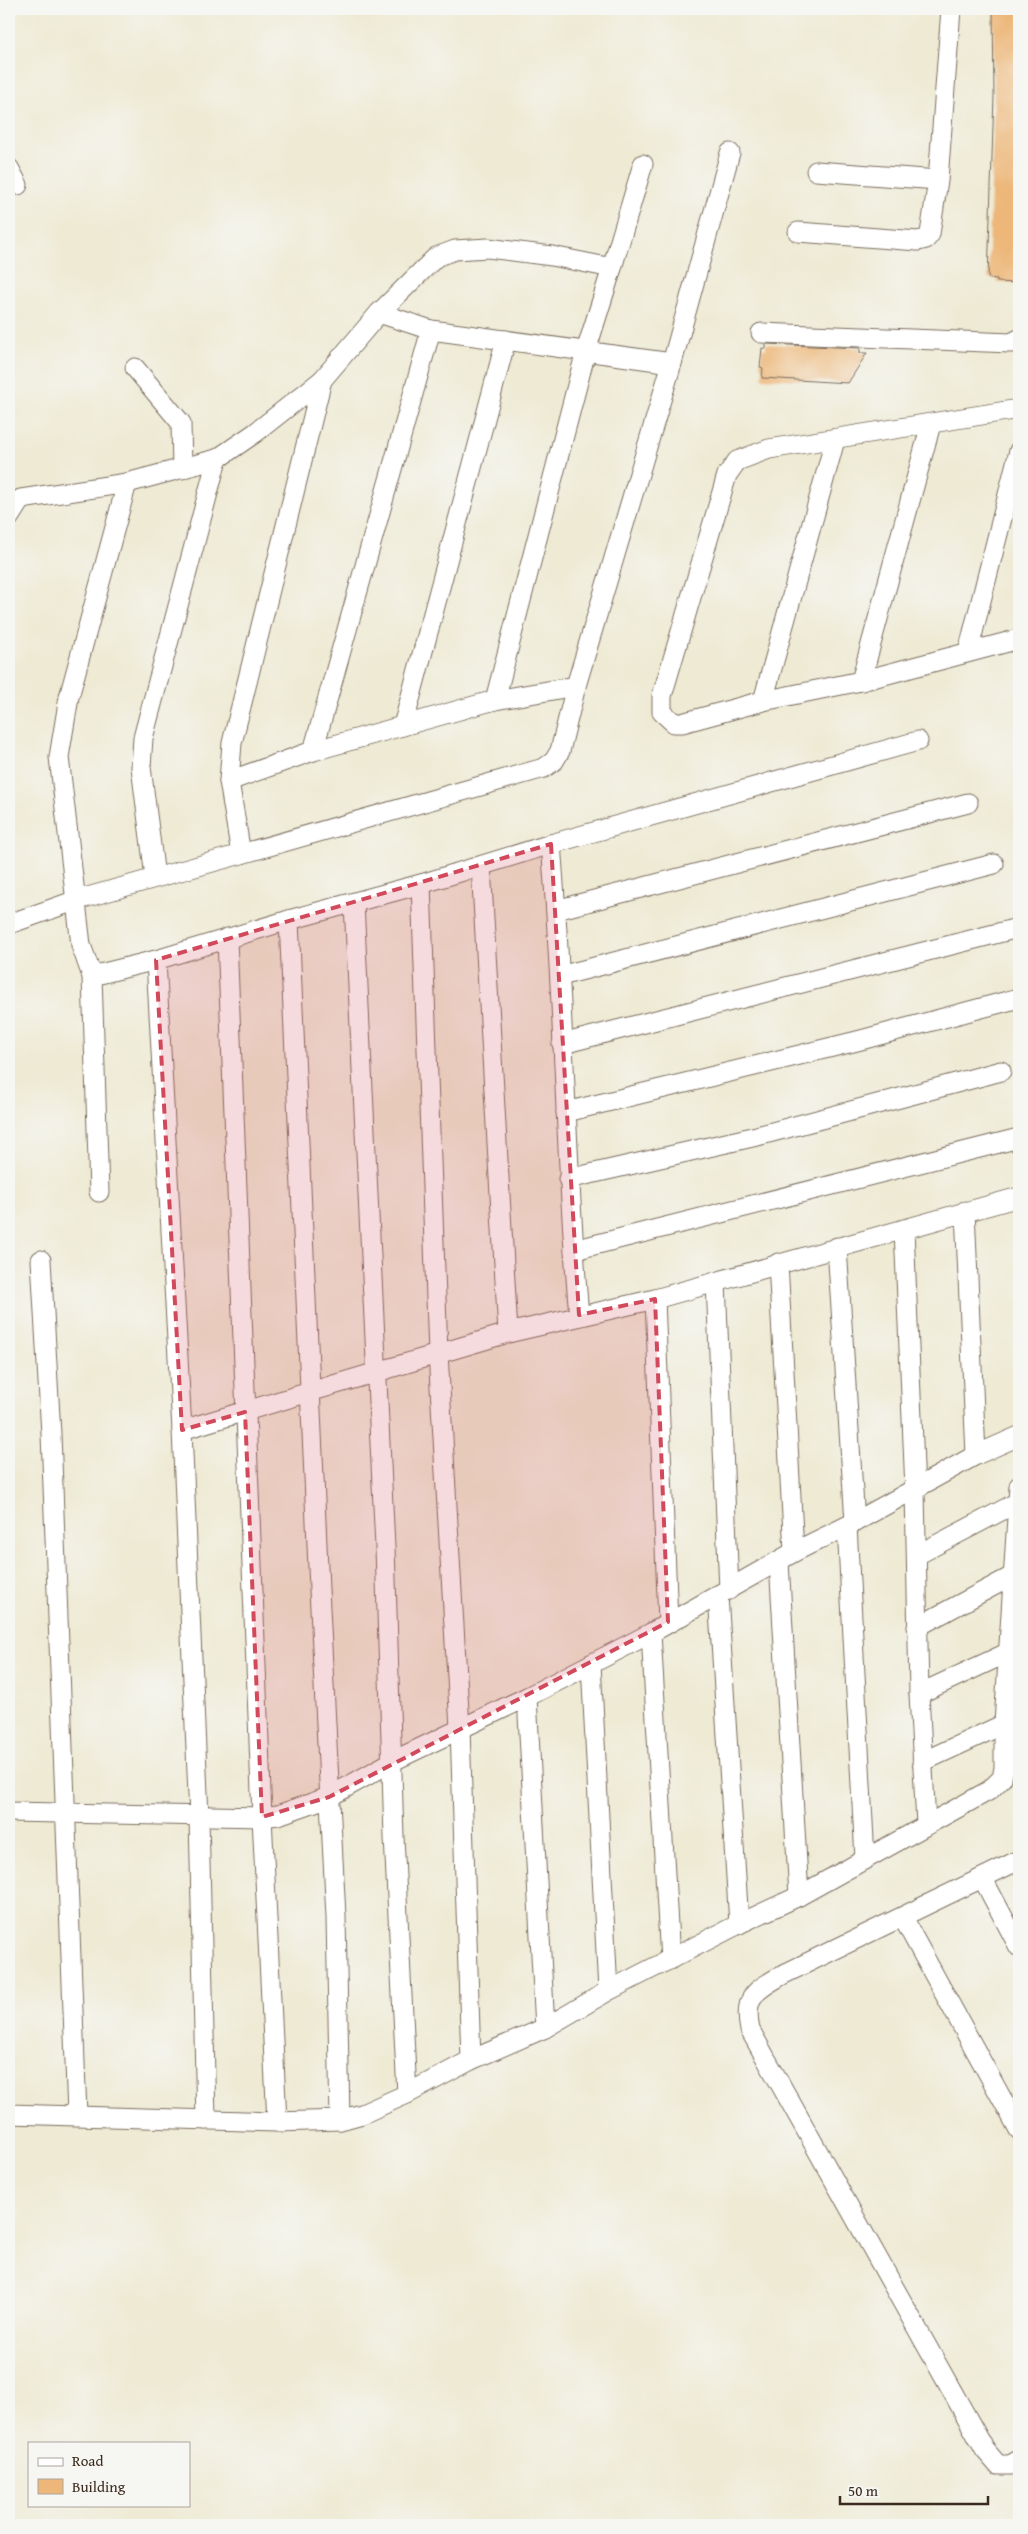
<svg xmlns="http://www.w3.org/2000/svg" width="1028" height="2534" font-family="'Gentium Book Plus',serif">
  <rect width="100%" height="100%" fill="#f6f6f2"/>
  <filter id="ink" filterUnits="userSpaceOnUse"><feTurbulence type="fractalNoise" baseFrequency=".02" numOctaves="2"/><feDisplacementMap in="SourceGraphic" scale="10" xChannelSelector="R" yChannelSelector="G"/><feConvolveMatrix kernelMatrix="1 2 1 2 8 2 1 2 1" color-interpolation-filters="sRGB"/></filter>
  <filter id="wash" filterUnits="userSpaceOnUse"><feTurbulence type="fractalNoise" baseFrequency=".0096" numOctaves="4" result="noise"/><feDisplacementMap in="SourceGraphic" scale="20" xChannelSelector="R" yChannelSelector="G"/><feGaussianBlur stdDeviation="1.12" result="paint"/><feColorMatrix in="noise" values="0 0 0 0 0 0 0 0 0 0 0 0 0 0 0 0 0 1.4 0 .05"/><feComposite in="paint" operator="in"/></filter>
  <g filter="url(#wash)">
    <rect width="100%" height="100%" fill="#eeead4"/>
    <g id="blocks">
      <g fill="#edb779">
        <path d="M993 9H1019L1018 283 997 282V279L988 278 994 96Z"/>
        <path d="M766 344 860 348V353H867L848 383 762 378 763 368 760 367 762 348 766 349Z"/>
      </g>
    </g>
  </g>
  <g filter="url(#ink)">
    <use href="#blocks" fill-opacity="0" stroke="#7a6d5e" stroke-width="1"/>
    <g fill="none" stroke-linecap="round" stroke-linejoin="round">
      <g stroke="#7a6d5e" stroke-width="21">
        <g id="minor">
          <path d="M9 168 18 185"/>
          <path d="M816 171 938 180"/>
          <path d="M798 232 918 241 926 239 930 234 938 180 951 9"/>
          <path d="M379 313 431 330 672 363"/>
          <path d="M761 333 1011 343 1019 339"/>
          <path d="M135 368 181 423 182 469"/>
          <path d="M1019 409 769 449 737 461 727 475 662 696V712L674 723H682L763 701 861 681 1019 639"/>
          <path d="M127 483 69 697 59 757 81 945 92 976 156 960 289 920 421 884 551 844 918 741"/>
          <path d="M9 518 21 499 127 483 217 459 255 433 322 380 379 313 436 257 455 250 488 248 552 256 612 268 643 164"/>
          <path d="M968 652 1019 451"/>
          <path d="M861 681 931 424"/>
          <path d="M495 700 586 351 612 268"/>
          <path d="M763 701 835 440"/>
          <path d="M403 726 506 340"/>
          <path d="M313 751 431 330"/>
          <path d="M229 781 313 751 495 700 576 686"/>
          <path d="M551 844C564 1001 565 1158 579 1315"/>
          <path d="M241 854 544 768 554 761 560 751 576 686 672 363 730 153"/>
          <path d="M481 866 508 1333"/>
          <path d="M155 877 141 767 143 738 217 459"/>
          <path d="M421 884 438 1353 460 1728 471 2060"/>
          <path d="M354 903 385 1547 394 1837 407 2094"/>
          <path d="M556 910 968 803"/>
          <path d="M289 920 319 1589 336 1917 340 2120"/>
          <path d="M9 924 77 900 241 854 229 781 232 743 322 380"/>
          <path d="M227 938 262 1817 277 2122"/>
          <path d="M156 960 182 1430 199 1817 206 2120"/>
          <path d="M92 976 99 1192"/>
          <path d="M560 976 994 864"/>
          <path d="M562 1044 1014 929"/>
          <path d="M566 1112 857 1041 1019 998"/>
          <path d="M568 1179 757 1136 1001 1071"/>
          <path d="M965 1211 976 1455"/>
          <path d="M904 1229 915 1490 919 1694 926 1824"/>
          <path d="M837 1247 855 1522"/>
          <path d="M574 1250 1019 1138"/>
          <path d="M41 1260 51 1434 77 2115"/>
          <path d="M778 1263 794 1552"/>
          <path d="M716 1282 729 1590"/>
          <path d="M655 1299 668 1622"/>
          <path d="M182 1430 508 1333 655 1299 1019 1197"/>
          <path d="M847 1526 865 1859"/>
          <path d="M917 1555 1018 1502"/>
          <path d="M779 1562 799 1896"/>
          <path d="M718 1595 739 1924"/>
          <path d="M917 1627 1014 1575"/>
          <path d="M651 1633 670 1960"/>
          <path d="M591 1664 608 1991"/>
          <path d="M919 1694 1009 1652"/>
          <path d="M527 1697 545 2028"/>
          <path d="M922 1762 1004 1724"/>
          <path d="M9 1812 262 1817 278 1815 329 1797 393 1761 527 1697 651 1633 794 1552 855 1522 976 1455 1019 1436"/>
          <path d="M1019 1860 782 1975C755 1991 743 1996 750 2030L985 2450 998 2465H1010L1019 2460"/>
          <path d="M983 1879 1019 1947"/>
          <path d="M903 1918 1019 2130"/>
          <path d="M9 2114 277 2122 340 2120 362 2114 407 2094 471 2060 545 2028 608 1991 739 1924 799 1896 990 1790 1002 1778 1004 1768V1724L1019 1486"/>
        </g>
      </g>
      <use href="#minor" stroke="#fff" stroke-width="19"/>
    </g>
  </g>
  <path fill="#d1495b" fill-opacity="0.2" stroke="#d1495b" stroke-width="4" stroke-dasharray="10 6" stroke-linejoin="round" d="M551 844 579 1315 655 1299 668 1622 329 1797 262 1817 245 1412 182 1430 156 960Z"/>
  <rect width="1028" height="2534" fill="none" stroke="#f6f6f2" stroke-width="30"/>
  <rect x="28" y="2442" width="162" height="65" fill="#f6f6f2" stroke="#aba49d"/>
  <rect x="38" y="2458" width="25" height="8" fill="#ffffff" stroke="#aba49d"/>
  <text x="72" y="2466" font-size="15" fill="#3b2a1e">Road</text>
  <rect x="38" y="2479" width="25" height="15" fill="#edb779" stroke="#aba49d"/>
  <text x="72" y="2492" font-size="15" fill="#3b2a1e">Building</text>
  <path d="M840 2496v8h148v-8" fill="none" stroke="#3b2a1e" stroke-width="2.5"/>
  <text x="848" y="2496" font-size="15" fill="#3b2a1e" stroke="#f6f6f2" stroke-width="4" paint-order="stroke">50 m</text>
</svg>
